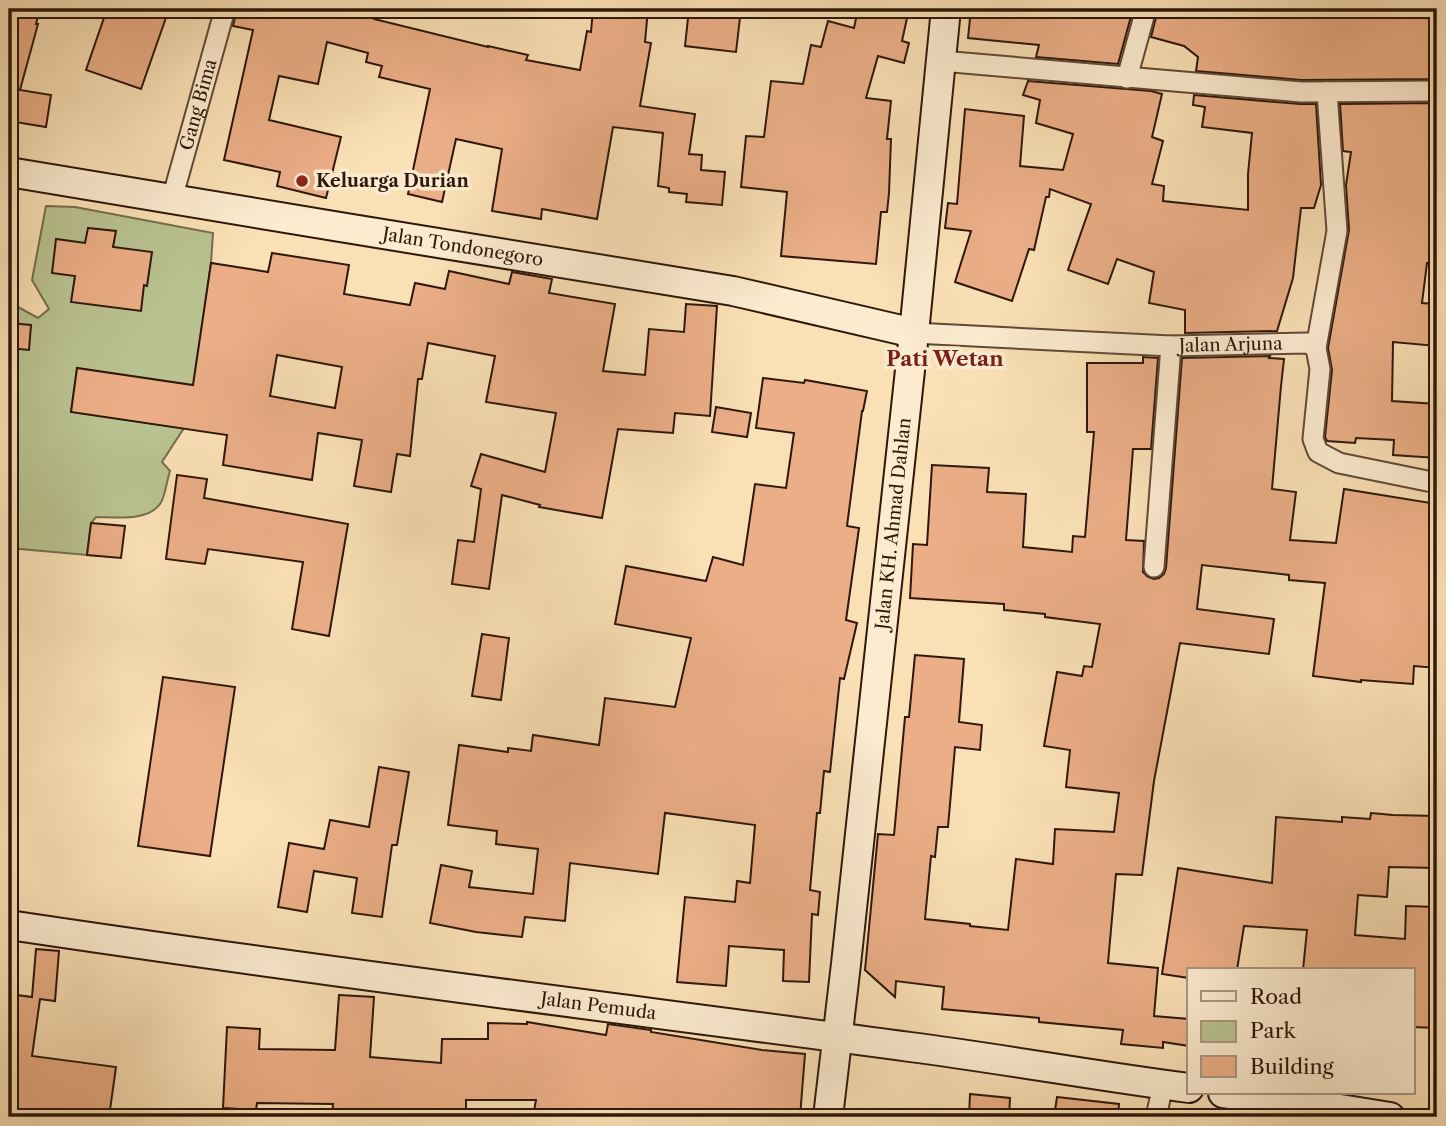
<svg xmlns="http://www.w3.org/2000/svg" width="1446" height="1126" font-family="'Libre Caslon Text',serif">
  <rect width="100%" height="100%" fill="#fae0b5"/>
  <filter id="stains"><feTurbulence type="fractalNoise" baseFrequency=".00286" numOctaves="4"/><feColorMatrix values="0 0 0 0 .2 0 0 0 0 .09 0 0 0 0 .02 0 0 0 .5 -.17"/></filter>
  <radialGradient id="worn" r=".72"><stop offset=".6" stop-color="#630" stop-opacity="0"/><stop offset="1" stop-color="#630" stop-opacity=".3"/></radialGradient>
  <path fill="#b9c391" stroke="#746d4e" stroke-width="2" d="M46 206 75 207 213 233 211 263 194 386 77 369 71 412 184 428 162 462 170 471C167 479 165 498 160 504 147 522 115 517 96 517L91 523 87 555 9 548V302L38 318 49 309 32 280Z"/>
  <g fill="#ebae86" stroke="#2e170b" stroke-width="2" fill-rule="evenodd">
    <path d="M9 9H40L36 24H38L20 90 51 95 46 127 9 121Z"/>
    <path d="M107 9H169L141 89 86 70Z"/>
    <path d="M237 9H376L374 19 488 47V46L528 55 526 60 580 70 587 31 591 32 593 9H648L645 42 651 43 640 106 695 114 689 154 702 155 701 170 725 172 722 205 686 202 687 194 669 192V188L658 186 663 133 613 127 597 219 542 209 541 219 492 211 502 149 456 139 442 202 408 194 430 89 379 77 382 66 366 62 368 53 327 42 318 84 279 76 269 120 341 137 326 198 277 186 280 172 224 160 253 30 233 26Z"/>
    <path d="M689 9H741L736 52 685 46Z"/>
    <path d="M858 9H909L902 41 909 43 904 63 878 56 866 98 891 101 887 139H891L889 193 887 212H881L876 264 781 256 787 192 741 187 746 136 764 137 771 81 803 84 811 45 821 47 828 21 854 28Z"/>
    <path d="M971 9H1133L1118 64 1036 57 1039 45 968 38Z"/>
    <path d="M1158 9H1290L1375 17V9H1437V79L1301 80 1196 71 1198 57 1184 46 1151 37Z"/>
    <path d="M1028 81 1151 91 1162 94 1152 137 1163 141 1152 184 1164 186 1163 201 1248 210V174L1252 133 1202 127 1205 107 1193 105 1194 95 1300 104H1316L1321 185 1314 208H1301L1293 278 1277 331 1185 333V310L1149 303 1154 272 1117 259 1108 284 1068 270 1091 204 1050 189 1049 197H1046L1034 250 1029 249 1012 301 955 282 971 231 945 228 948 203 957 204 965 109 1024 116 1020 166 1063 170 1073 134 1036 123 1040 100 1023 95Z"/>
    <path d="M1437 103V263H1427L1422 303 1437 304V346L1393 342 1392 401 1437 404V458L1393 455 1394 440 1356 438 1355 443 1327 441 1325 437 1332 370 1328 348 1349 230 1346 185 1351 152 1343 151 1340 104Z"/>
    <path d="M88 228 116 231 113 247 152 252 147 286 144 285 141 311 71 302 75 276 52 273 56 239 85 243Z"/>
    <path d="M272 253 349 265 344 294 410 305 415 283 445 289 449 271 509 284 512 272 552 279 549 293 615 304 603 371 645 375 649 329 684 332 686 304 717 306 710 416 675 413 673 433 618 429 602 518 539 507 540 505 502 495 489 589 452 584 458 540 474 542 481 489 471 486 481 454 545 472 556 413 486 402 495 356 428 343 422 379H418L410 456 397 454 391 492 354 486 362 440 318 433 312 480 223 465 227 435 71 412 77 368 193 385 211 263 268 272ZM277 355 342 367 335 408 270 396Z"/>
    <path d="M9 323 31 325 29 350 9 348Z"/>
    <path d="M1270 356 1269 358 1284 359 1281 386 1272 489 1296 492 1290 540 1336 543 1344 489 1437 504V668L1414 666 1413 684 1361 680V682L1313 676 1325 583 1289 580V575L1202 565 1197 609 1274 619 1269 654 1180 643 1154 781 1142 875 1116 874 1108 963 1158 968 1154 1016 1189 1019V1046L1163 1042V1048L1121 1044 1123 1030 1039 1022V1018L942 1009 944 987 896 981 895 997 865 970 878 834 894 835 905 717H909L915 655 964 659 959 722 982 725 980 750 955 747 948 827H938L935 857 931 856 925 919 970 924V926L1008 930 1016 859 1053 864 1055 829 1114 832 1119 793 1066 787 1070 750 1044 746 1057 672 1082 676 1084 666 1092 667 1100 624 1045 617V614L1004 610V604L910 598 913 544 927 545 932 465 989 468 987 492 1026 494 1023 547 1072 552 1073 536 1085 537 1094 432H1087V363H1143V357L1158 358 1151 449H1133L1126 540 1144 541 1143 572 1148 577 1154 579 1159 578 1164 574 1166 568 1182 358Z"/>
    <path d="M763 378 804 383 805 380 867 391 863 411H862L847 526 859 528 846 620 857 623 844 679 840 678 830 772 824 771 820 813H817L810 890 820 892 818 915 812 914 809 982 783 981 784 950 729 946 726 986 677 982 685 897 735 902 737 881 750 883 755 825 665 813 658 874 570 863 565 921 525 917 522 937 476 932 430 923 441 865 472 871 469 887 533 894 538 849 496 844 497 831 448 825 459 745 508 752V748L531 751 533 735 599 745 605 698 675 707 691 638 615 624 626 566 706 581 713 557 743 565 755 484 786 488 794 433 756 428Z"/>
    <path d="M716 407 751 413 747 437 712 432Z"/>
    <path d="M177 475 207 479 204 498 348 524 329 636 292 629 303 562 208 549 205 564 166 559Z"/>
    <path d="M91 523 125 526 121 558 87 555Z"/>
    <path d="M482 634 509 638 501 700 472 696Z"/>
    <path d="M163 677 235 687 210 856 138 846Z"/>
    <path d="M379 767 409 772 397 845H392L382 917 352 913 357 878 314 871 307 912 278 907 289 843 324 849 330 820 369 827Z"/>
    <path d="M1371 813 1393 815 1437 816V868L1389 867 1387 897 1358 895 1355 935 1405 939 1406 906 1437 907V1028L1413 1027V970H1303L1307 930 1244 926 1237 970H1189V978L1162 974 1178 868 1272 883 1276 817 1342 822V817L1370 819Z"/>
    <path d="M36 949 59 951 55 1001 40 999 32 1056 116 1067 109 1117H9V994L32 997Z"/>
    <path d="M339 995 374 997 370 1057 441 1063 442 1039H488V1023L527 1024V1022L606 1035 608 1024 651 1030V1032L762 1050 805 1054 800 1117H533L536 1100H466V1114L421 1113V1117H332L333 1104 257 1103 256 1110 223 1108 227 1027 260 1029 259 1049 335 1050Z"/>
    <path d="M970 1094 1010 1098 1009 1117H969Z"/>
    <path d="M1057 1097 1119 1104 1118 1117H1054Z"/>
  </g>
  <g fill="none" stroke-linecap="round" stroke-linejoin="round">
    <g stroke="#614936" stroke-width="23">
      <g id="street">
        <path d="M941 61 1301 92 1437 91"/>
        <path d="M1127 78 1146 9"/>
        <path id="s1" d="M172 199 225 9"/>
        <path id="s2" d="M914 333 1171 346 1308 343 1316 348 1320 369 1313 439 1318 452 1339 463 1437 483"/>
        <path d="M1316 348 1337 231 1327 92"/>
        <path d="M1154 567 1171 346"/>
        <path d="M1156 1117 1163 1085"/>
      </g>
    </g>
    <g stroke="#2e170b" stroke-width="32">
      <g id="secondary">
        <path id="s3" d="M9 172 340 227 733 291 914 333"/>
        <path id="s4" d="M9 925C309 970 610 1007 910 1047 1003 1059 1096 1076 1189 1088"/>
        <path d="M1223 1093 1309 1104 1390 1117"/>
        <path id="s5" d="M828 1117 846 964 914 333 946 9"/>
      </g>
    </g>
    <use href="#street" stroke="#fcebcf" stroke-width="19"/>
    <use href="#secondary" stroke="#fcebcf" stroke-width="28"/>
  </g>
  <circle fill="#8f2418" stroke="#fcebcf" stroke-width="2.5" cx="302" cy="181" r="7"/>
  <g text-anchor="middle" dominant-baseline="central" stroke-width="7" stroke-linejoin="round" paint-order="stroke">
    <g font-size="18" fill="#2e170b" stroke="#fcebcf">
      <text stroke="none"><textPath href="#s1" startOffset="98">Gang Bima</textPath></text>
      <text stroke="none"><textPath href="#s3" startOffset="460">Jalan Tondonegoro</textPath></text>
      <text stroke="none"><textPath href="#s2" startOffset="317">Jalan Arjuna</textPath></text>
      <text stroke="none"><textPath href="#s5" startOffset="597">Jalan KH. Ahmad Dahlan</textPath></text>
      <text stroke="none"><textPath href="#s4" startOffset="595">Jalan Pemuda</textPath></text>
    </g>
    <g font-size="18" font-weight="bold" fill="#2e170b" stroke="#fcebcf" text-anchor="start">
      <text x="316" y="181">Keluarga Durian</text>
    </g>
    <g font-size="21" font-weight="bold" fill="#7a1f14" stroke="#fcebcf">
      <text x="945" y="358">Pati Wetan</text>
    </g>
  </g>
  <rect width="1446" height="1126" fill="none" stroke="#fae0b5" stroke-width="35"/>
  <rect x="10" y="10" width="1425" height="1105" fill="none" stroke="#2e170b" stroke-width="3.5"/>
  <rect x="18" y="18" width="1411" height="1091" fill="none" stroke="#2e170b" stroke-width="2"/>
  <rect x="1187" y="968" width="228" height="126" fill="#fcebcf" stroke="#aa9681" stroke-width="2"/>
  <rect x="1201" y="991" width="35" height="10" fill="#fcebcf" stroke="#aa9681" stroke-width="2"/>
  <text x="1250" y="1004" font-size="21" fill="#2e170b">Road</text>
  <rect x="1201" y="1021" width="35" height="21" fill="#b9c391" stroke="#aa9681" stroke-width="2"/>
  <text x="1250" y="1038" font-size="21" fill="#2e170b">Park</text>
  <rect x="1201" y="1056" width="35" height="21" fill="#ebae86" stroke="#aa9681" stroke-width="2"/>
  <text x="1250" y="1074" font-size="21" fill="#2e170b">Building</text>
  <rect width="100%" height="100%" filter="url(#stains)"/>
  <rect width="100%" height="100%" fill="url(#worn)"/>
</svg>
